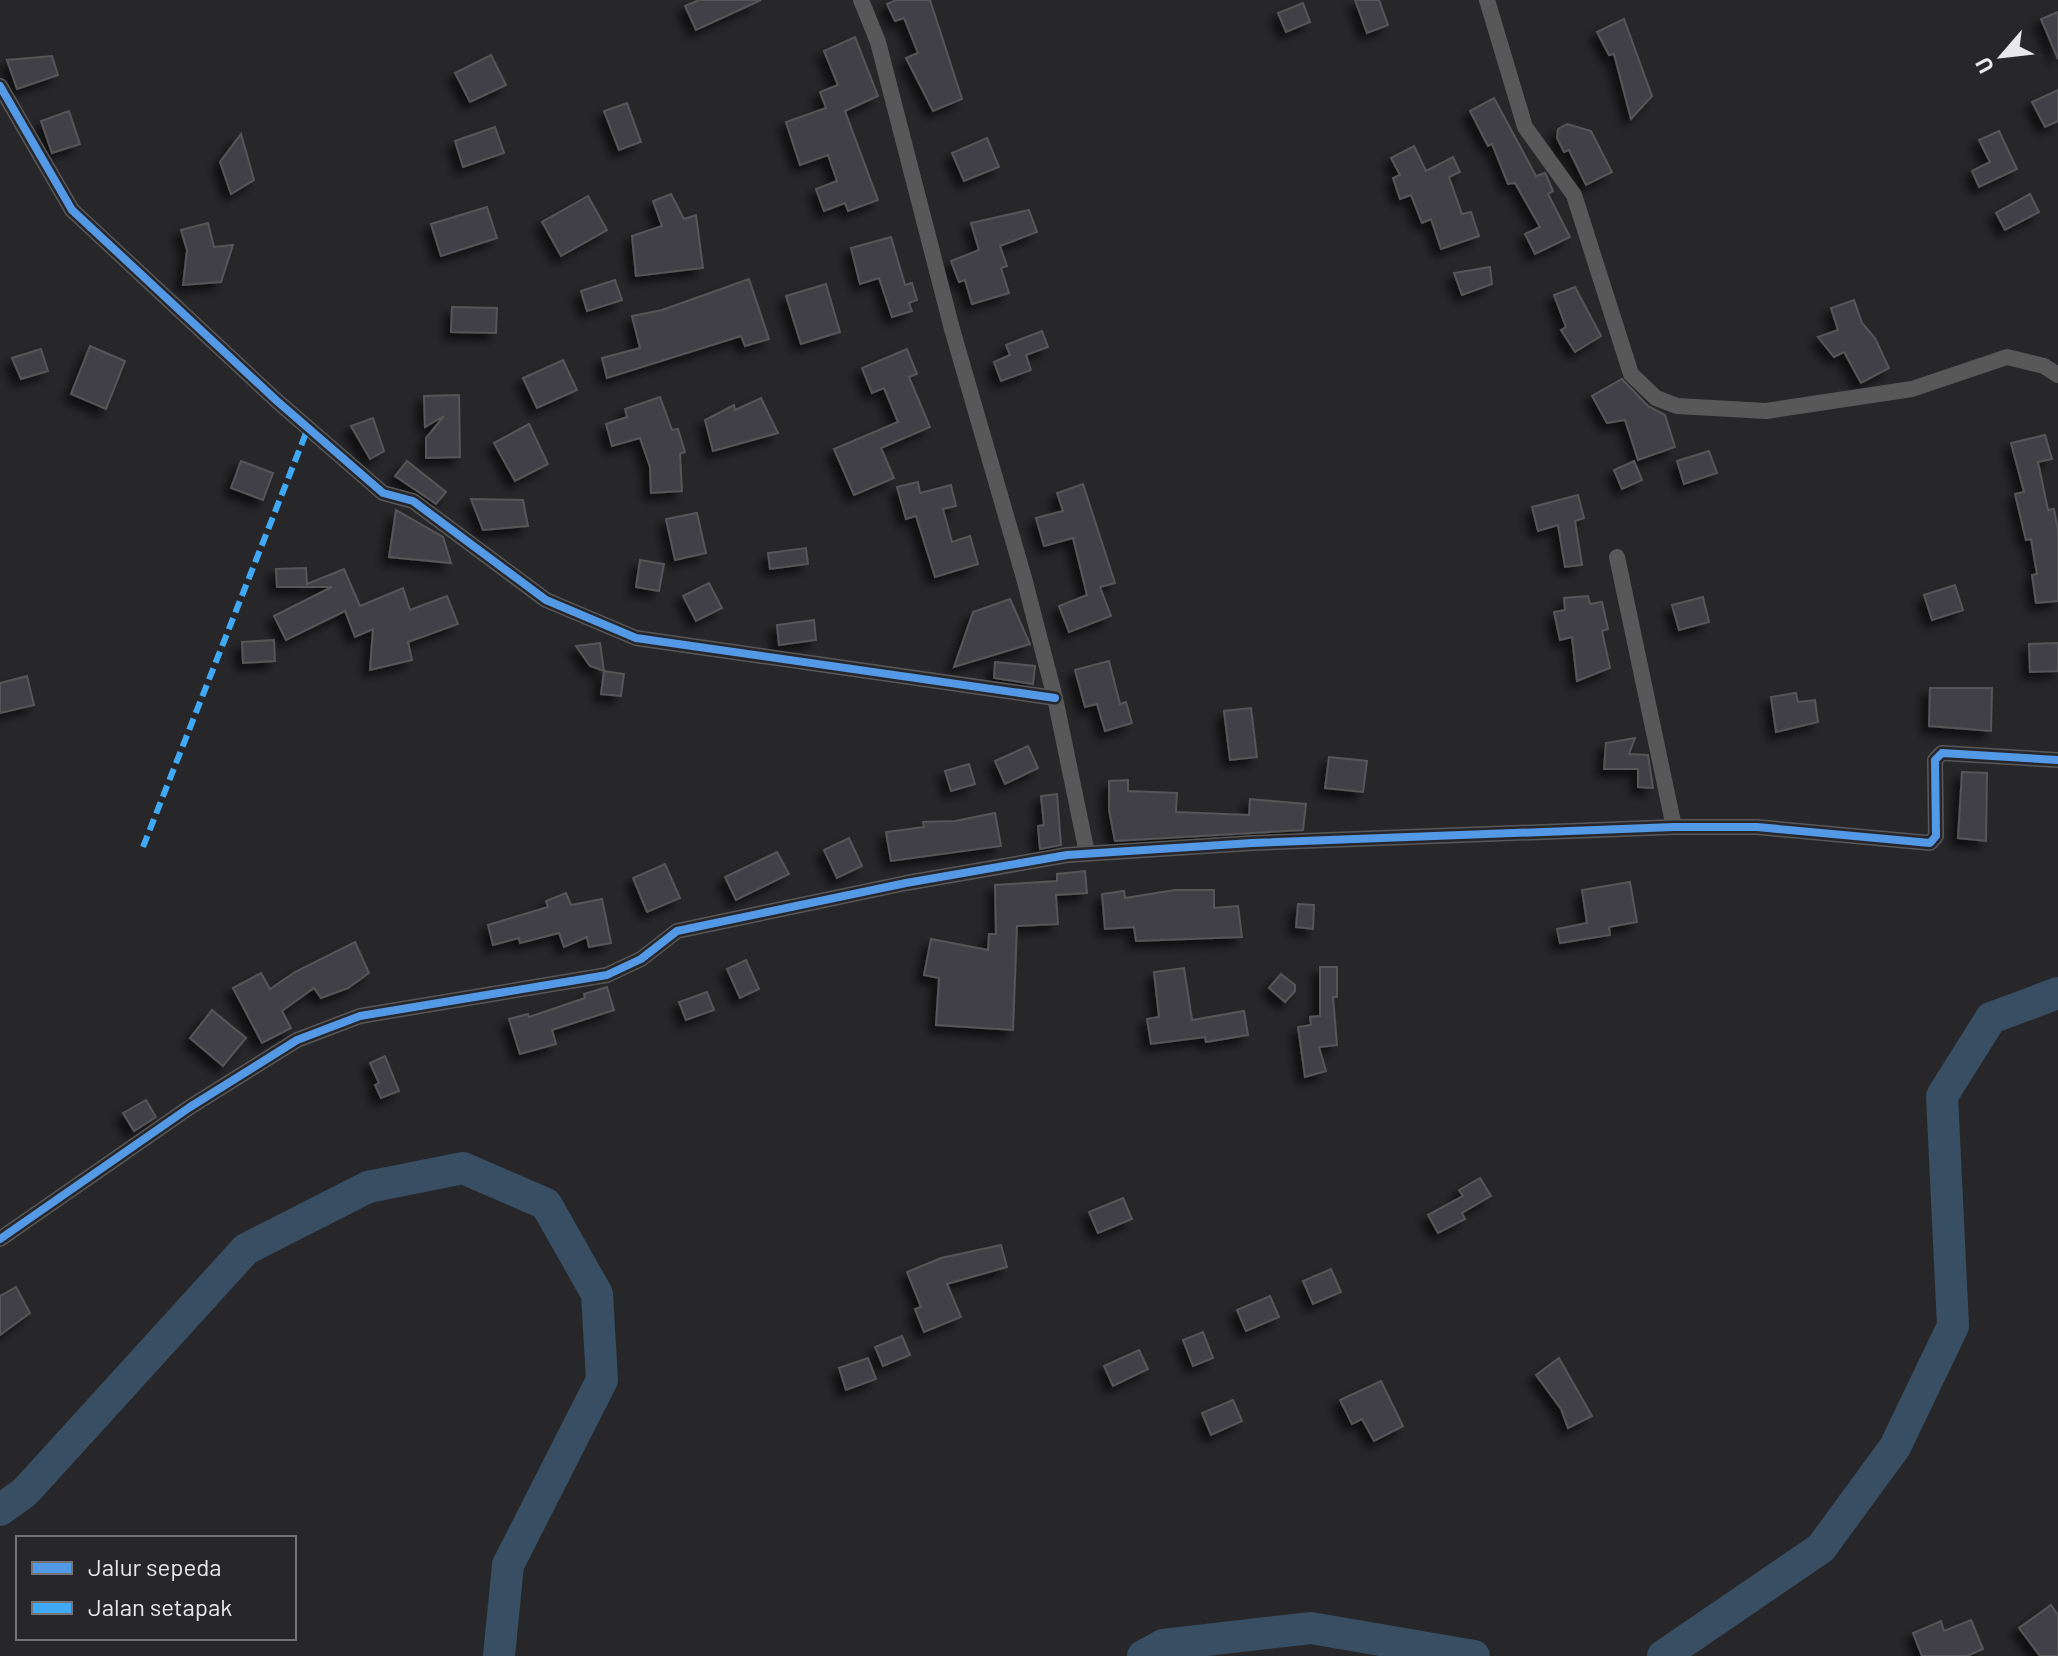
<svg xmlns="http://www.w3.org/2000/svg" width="2058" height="1656" font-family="Barlow,sans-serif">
  <defs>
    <filter id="shadow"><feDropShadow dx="-7" dy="7" stdDeviation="4" flood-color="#0009"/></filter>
  </defs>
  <rect width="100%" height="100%" fill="#27272a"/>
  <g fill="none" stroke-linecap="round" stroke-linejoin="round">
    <g stroke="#384e62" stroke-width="32">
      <path d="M0 1510 25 1492 246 1249 368 1187 463 1168 546 1204 597 1294 602 1380 508 1565 499 1656"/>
      <path d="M1143 1656 1163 1645 1311 1628 1474 1656"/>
      <path d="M1663 1656 1821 1548 1895 1447 1953 1326 1942 1096 1991 1018 2058 993"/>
    </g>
  </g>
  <g fill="#434147" stroke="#565558" stroke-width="2" filter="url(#shadow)">
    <path d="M699 0H761L696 30 685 6Z"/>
    <path d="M896 0H930L962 99 933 111 906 58 918 53 904 18 895 21 887 4Z"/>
    <path d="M1355 0H1379L1388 25 1367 33Z"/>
    <path d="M1303 3 1310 22 1286 32 1278 13Z"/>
    <path d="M2058 12V59L2041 19Z"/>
    <path d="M1624 19 1652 96 1631 119 1614 54 1609 55 1597 32Z"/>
    <path d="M855 37 878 96 845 111 878 200 848 211 845 203 824 211 816 189 837 181 828 155 800 165 786 122 826 108 820 92 838 85 824 51Z"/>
    <path d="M491 55 506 85 470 102 455 73Z"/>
    <path d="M52 56 58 75 17 89 7 60Z"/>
    <path d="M2058 90V121L2045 127 2032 102Z"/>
    <path d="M1494 98 1536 176 1545 173 1547 177 1553 191 1548 194 1570 237 1535 254 1525 234 1540 227 1515 183 1508 184 1492 144 1488 146 1470 111Z"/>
    <path d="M627 103 641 142 619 150 604 111Z"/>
    <path d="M69 111 80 144 52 153 41 121Z"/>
    <path d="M1567 124 1591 131 1612 172 1586 185 1569 150 1564 152 1557 138 1558 129Z"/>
    <path d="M495 127 504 153 463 167 455 141Z"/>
    <path d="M1999 131 2017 169 1979 187 1972 171 1990 162 1979 140Z"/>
    <path d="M241 134 254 180 231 194 220 162Z"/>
    <path d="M987 138 999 167 964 181 952 153Z"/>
    <path d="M1414 146 1426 171 1453 157 1460 172 1449 177 1462 214 1471 212 1479 236 1441 249 1431 219 1422 223 1411 195 1400 199 1393 178 1400 175 1391 158Z"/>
    <path d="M671 194 684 219 696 215 703 268 636 276 632 236 662 226 653 201Z"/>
    <path d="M2030 194 2039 212 2005 230 1996 213Z"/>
    <path d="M588 196 607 230 561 256 542 222Z"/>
    <path d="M487 207 497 238 441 256 431 224Z"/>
    <path d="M1029 210 1037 232 1000 246 1007 266 1001 268 1009 293 972 304 965 280 959 282 951 261 979 250 971 223Z"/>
    <path d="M208 223 214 247 233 245 221 282 183 285 187 250 181 230Z"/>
    <path d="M891 237 905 285 912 283 917 300 909 303 912 311 892 317 879 278 860 284 851 248Z"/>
    <path d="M1490 267 1492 284 1462 295 1454 273Z"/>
    <path d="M749 279 769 339 745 346 741 336 607 378 602 358 640 348 632 316 662 310Z"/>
    <path d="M615 280 622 300 587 311 581 291Z"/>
    <path d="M826 284 840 332 801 344 786 296Z"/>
    <path d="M1575 287 1601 336 1575 352 1561 330 1566 327 1554 295Z"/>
    <path d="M1854 300 1862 323 1875 338 1889 368 1861 383 1844 352 1834 357 1818 337 1838 330 1831 308Z"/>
    <path d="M452 307 497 308 496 333 451 332Z"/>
    <path d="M1042 331 1048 347 1026 355 1031 370 1001 381 994 362 1010 355 1006 345Z"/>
    <path d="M90 346 125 361 106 409 71 394Z"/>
    <path d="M41 349 48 371 21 379 12 358Z"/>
    <path d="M907 349 917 374 909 377 930 427 881 448 894 478 854 495 834 449 898 422 884 388 872 393 862 368Z"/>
    <path d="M563 360 577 390 537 408 523 378Z"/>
    <path d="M1622 379 1648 406 1665 415 1675 447 1638 460 1625 420 1607 423 1592 396Z"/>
    <path d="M459 395 460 457 426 458V438L444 416 425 427 424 396Z"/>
    <path d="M660 397 672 430 678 429 685 452 680 454 682 491 651 493 650 467 640 438 612 446 606 424 627 417 625 409Z"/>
    <path d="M761 398 778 433 713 451 705 420 734 405 735 410Z"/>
    <path d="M373 418 384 451 370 459 351 426Z"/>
    <path d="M529 424 548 464 515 481 494 443Z"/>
    <path d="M2045 435 2052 459 2038 462 2048 510 2054 509 2058 530V601L2036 603 2032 575 2037 574 2031 539 2026 540 2015 494 2024 492 2011 443Z"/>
    <path d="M1709 451 1717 473 1684 484 1677 461Z"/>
    <path d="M241 461 273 473 263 500 231 488Z"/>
    <path d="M407 461 446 492 436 504 395 476Z"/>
    <path d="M1634 461 1642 480 1622 489 1614 470Z"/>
    <path d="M918 482 920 493 951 485 956 506 943 509 952 542 970 536 978 564 935 577 916 516 906 519 897 487Z"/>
    <path d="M1083 484 1115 583 1100 587 1111 616 1069 632 1059 606 1087 595 1073 538 1044 546 1036 518 1063 511 1057 493Z"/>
    <path d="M1578 495 1584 518 1575 521 1582 565 1565 567 1558 525 1538 531 1532 507Z"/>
    <path d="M471 499 523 500 528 526 483 530Z"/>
    <path d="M396 510 443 537 451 563 389 557Z"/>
    <path d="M697 513 706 553 675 560 666 519Z"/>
    <path d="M806 548 808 564 770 569 768 553Z"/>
    <path d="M640 560 664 564 659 591 636 587Z"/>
    <path d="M306 568 307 584 344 569 360 606 403 588 410 610 447 596 458 624 408 642 412 660 370 670 373 629 355 637 345 611 286 640 274 616 332 587H277L276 569Z"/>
    <path d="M709 583 722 608 696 621 683 596Z"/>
    <path d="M1955 585 1963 610 1932 620 1924 595Z"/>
    <path d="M1588 596 1590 604 1602 602 1608 629 1602 631 1610 668 1577 681 1572 637 1560 640 1554 612 1565 610 1564 598Z"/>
    <path d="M1703 597 1709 622 1679 630 1672 605Z"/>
    <path d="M1010 599 1030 644 954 667 973 612Z"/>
    <path d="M814 620 816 640 779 645 777 625Z"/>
    <path d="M274 640 275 661 243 663 242 642Z"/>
    <path d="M600 643 604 671 590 666 576 646Z"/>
    <path d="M2058 643V671L2030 672 2029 644Z"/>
    <path d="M1109 661 1120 704 1126 702 1132 723 1105 731 1097 704 1085 707 1075 670Z"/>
    <path d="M995 662 1035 666 1033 684 994 678Z"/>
    <path d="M604 671 624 674 621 696 601 694Z"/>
    <path d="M27 676 34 705 0 713V683Z"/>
    <path d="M1930 688H1992L1991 731 1929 726Z"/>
    <path d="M1796 693 1798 702 1815 700 1818 722 1776 732 1771 697Z"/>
    <path d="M1251 708 1257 757 1230 760 1224 711Z"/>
    <path d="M1635 738 1629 754 1648 755 1653 788 1638 787V769H1604L1606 743Z"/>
    <path d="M1028 746 1038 768 1005 784 995 761Z"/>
    <path d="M1329 757 1367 761 1363 792 1325 788Z"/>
    <path d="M969 764 975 784 951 791 945 771Z"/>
    <path d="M1962 772 1987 773 1986 841 1958 838Z"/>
    <path d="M1128 780V791L1177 793 1176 812 1249 815 1250 799 1306 804 1303 830 1115 841 1109 810V781Z"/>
    <path d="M1057 794 1061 845 1040 849 1038 826 1044 825 1041 796Z"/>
    <path d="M995 813 1001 846 891 861 886 832 924 827 923 822 955 821Z"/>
    <path d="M849 838 862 866 837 878 824 850Z"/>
    <path d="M777 852 789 874 736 900 725 877Z"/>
    <path d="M665 864 680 898 647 912 633 878Z"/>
    <path d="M1085 871 1087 893 1056 895 1058 924 1017 926 1013 1030 936 1025 939 978 924 975 931 939 988 950 989 934H996L995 885 1057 881V874Z"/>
    <path d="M1630 882 1637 922 1609 927 1610 935 1560 943 1557 929 1587 923 1582 890Z"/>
    <path d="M1175 890H1214V908L1238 906 1242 937 1136 941 1134 927 1105 929 1102 894 1124 891 1125 898Z"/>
    <path d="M566 893 571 905 602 899 611 943 589 947 587 937 564 947 559 933 520 943 519 938 493 945 488 925 548 907 546 901Z"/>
    <path d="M1298 904 1314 905 1313 929 1296 927Z"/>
    <path d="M355 942 369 973 348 988 321 998 314 988 282 1011 291 1028 262 1043 233 988 261 973 270 989 295 972Z"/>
    <path d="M746 960 759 989 740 998 727 969Z"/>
    <path d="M1320 967H1337V997H1333L1337 1045 1319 1047 1326 1071 1305 1077 1298 1027 1311 1025 1310 1017 1320 1016Z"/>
    <path d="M1184 968 1192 1020 1244 1011 1248 1035 1206 1042 1205 1037 1151 1044 1147 1019 1159 1017 1154 972Z"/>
    <path d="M1281 974 1295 985V991L1285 1002 1269 988Z"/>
    <path d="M607 987 614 1010 552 1030 556 1044 520 1054 509 1019 528 1014 529 1017 585 998 584 994Z"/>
    <path d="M707 992 714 1010 686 1020 679 1002Z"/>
    <path d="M212 1010 246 1038 223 1066 190 1038Z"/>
    <path d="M385 1056 399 1091 381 1098 375 1085 379 1083 370 1063Z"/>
    <path d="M146 1100 156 1117 134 1131 123 1113Z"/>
    <path d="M1480 1178 1491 1196 1462 1213 1465 1219 1438 1233 1428 1215 1463 1196 1459 1190Z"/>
    <path d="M1123 1198 1132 1219 1098 1233 1089 1212Z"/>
    <path d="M1001 1245 1007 1267 947 1284 961 1317 924 1332 915 1309 921 1307 907 1272 941 1258Z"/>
    <path d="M1331 1269 1341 1292 1313 1304 1303 1281Z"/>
    <path d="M16 1287 30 1313 0 1335V1296Z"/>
    <path d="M1270 1296 1279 1317 1246 1331 1237 1310Z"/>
    <path d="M1203 1332 1213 1358 1193 1366 1183 1340Z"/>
    <path d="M902 1336 910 1355 883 1366 875 1347Z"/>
    <path d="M1139 1350 1148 1369 1113 1386 1104 1366Z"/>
    <path d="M868 1358 876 1379 846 1390 839 1368Z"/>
    <path d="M1559 1358 1592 1416 1568 1428 1561 1409 1536 1375Z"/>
    <path d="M1381 1381 1403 1426 1374 1441 1362 1419 1352 1424 1340 1400Z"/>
    <path d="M1233 1400 1242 1421 1211 1435 1202 1413Z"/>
    <path d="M2051 1605 2058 1615V1656H2040L2019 1628Z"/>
    <path d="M1971 1620 1983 1649 1967 1656H1922L1913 1633 1941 1621 1944 1631Z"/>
  </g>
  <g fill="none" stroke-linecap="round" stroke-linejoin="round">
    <g stroke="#595859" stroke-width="16">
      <path d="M861 0 878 42 952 329 1024 578 1055 698 1087 853"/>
      <path d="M1487 0 1525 127 1574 195 1631 374 1656 398 1677 406 1766 411 1912 389 2007 357 2044 366 2058 375"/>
      <path d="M0 86 72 210 277 401 383 493 413 501 546 600 636 638 1055 698"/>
      <path d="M1617 557 1674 827"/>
      <path d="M0 1239 190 1107 297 1040 360 1016 607 975 641 959 677 931 906 883 1067 855 1252 843 1674 827H1757L1930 843 1936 836 1935 760 1942 753 2058 760"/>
    </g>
    <path stroke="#3fa9f5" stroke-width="6" stroke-dasharray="12 6" stroke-linecap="butt" d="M143 847 308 428"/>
    <g stroke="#26262b" stroke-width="13">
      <g id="cycleway">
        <path d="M0 86 72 210 277 401 383 493 413 501 546 600 636 638 1055 698"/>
        <path d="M0 1239 190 1107 297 1040 360 1016 607 975 641 959 677 931 906 883 1067 855 1252 843 1674 827H1757L1930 843 1936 836 1935 760 1942 753 2058 760"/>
      </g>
    </g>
    <use href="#cycleway" stroke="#5399e6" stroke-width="8"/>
  </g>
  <rect x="16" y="1536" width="280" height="104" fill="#26262b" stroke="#747478" stroke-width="2"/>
  <rect x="32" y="1562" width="40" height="12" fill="#5399e6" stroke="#747478" stroke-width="2"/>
  <text x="88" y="1576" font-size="24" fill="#e8e8eb">Jalur sepeda</text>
  <rect x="32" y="1602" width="40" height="12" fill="#3fa9f5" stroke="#747478" stroke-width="2"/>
  <text x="88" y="1616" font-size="24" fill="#e8e8eb">Jalan setapak</text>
  <g transform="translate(2002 56) rotate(242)" stroke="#26262b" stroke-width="6" paint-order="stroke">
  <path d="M0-6L14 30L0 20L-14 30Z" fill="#e8e8eb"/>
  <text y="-12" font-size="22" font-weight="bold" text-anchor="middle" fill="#e8e8eb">U</text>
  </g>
</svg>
